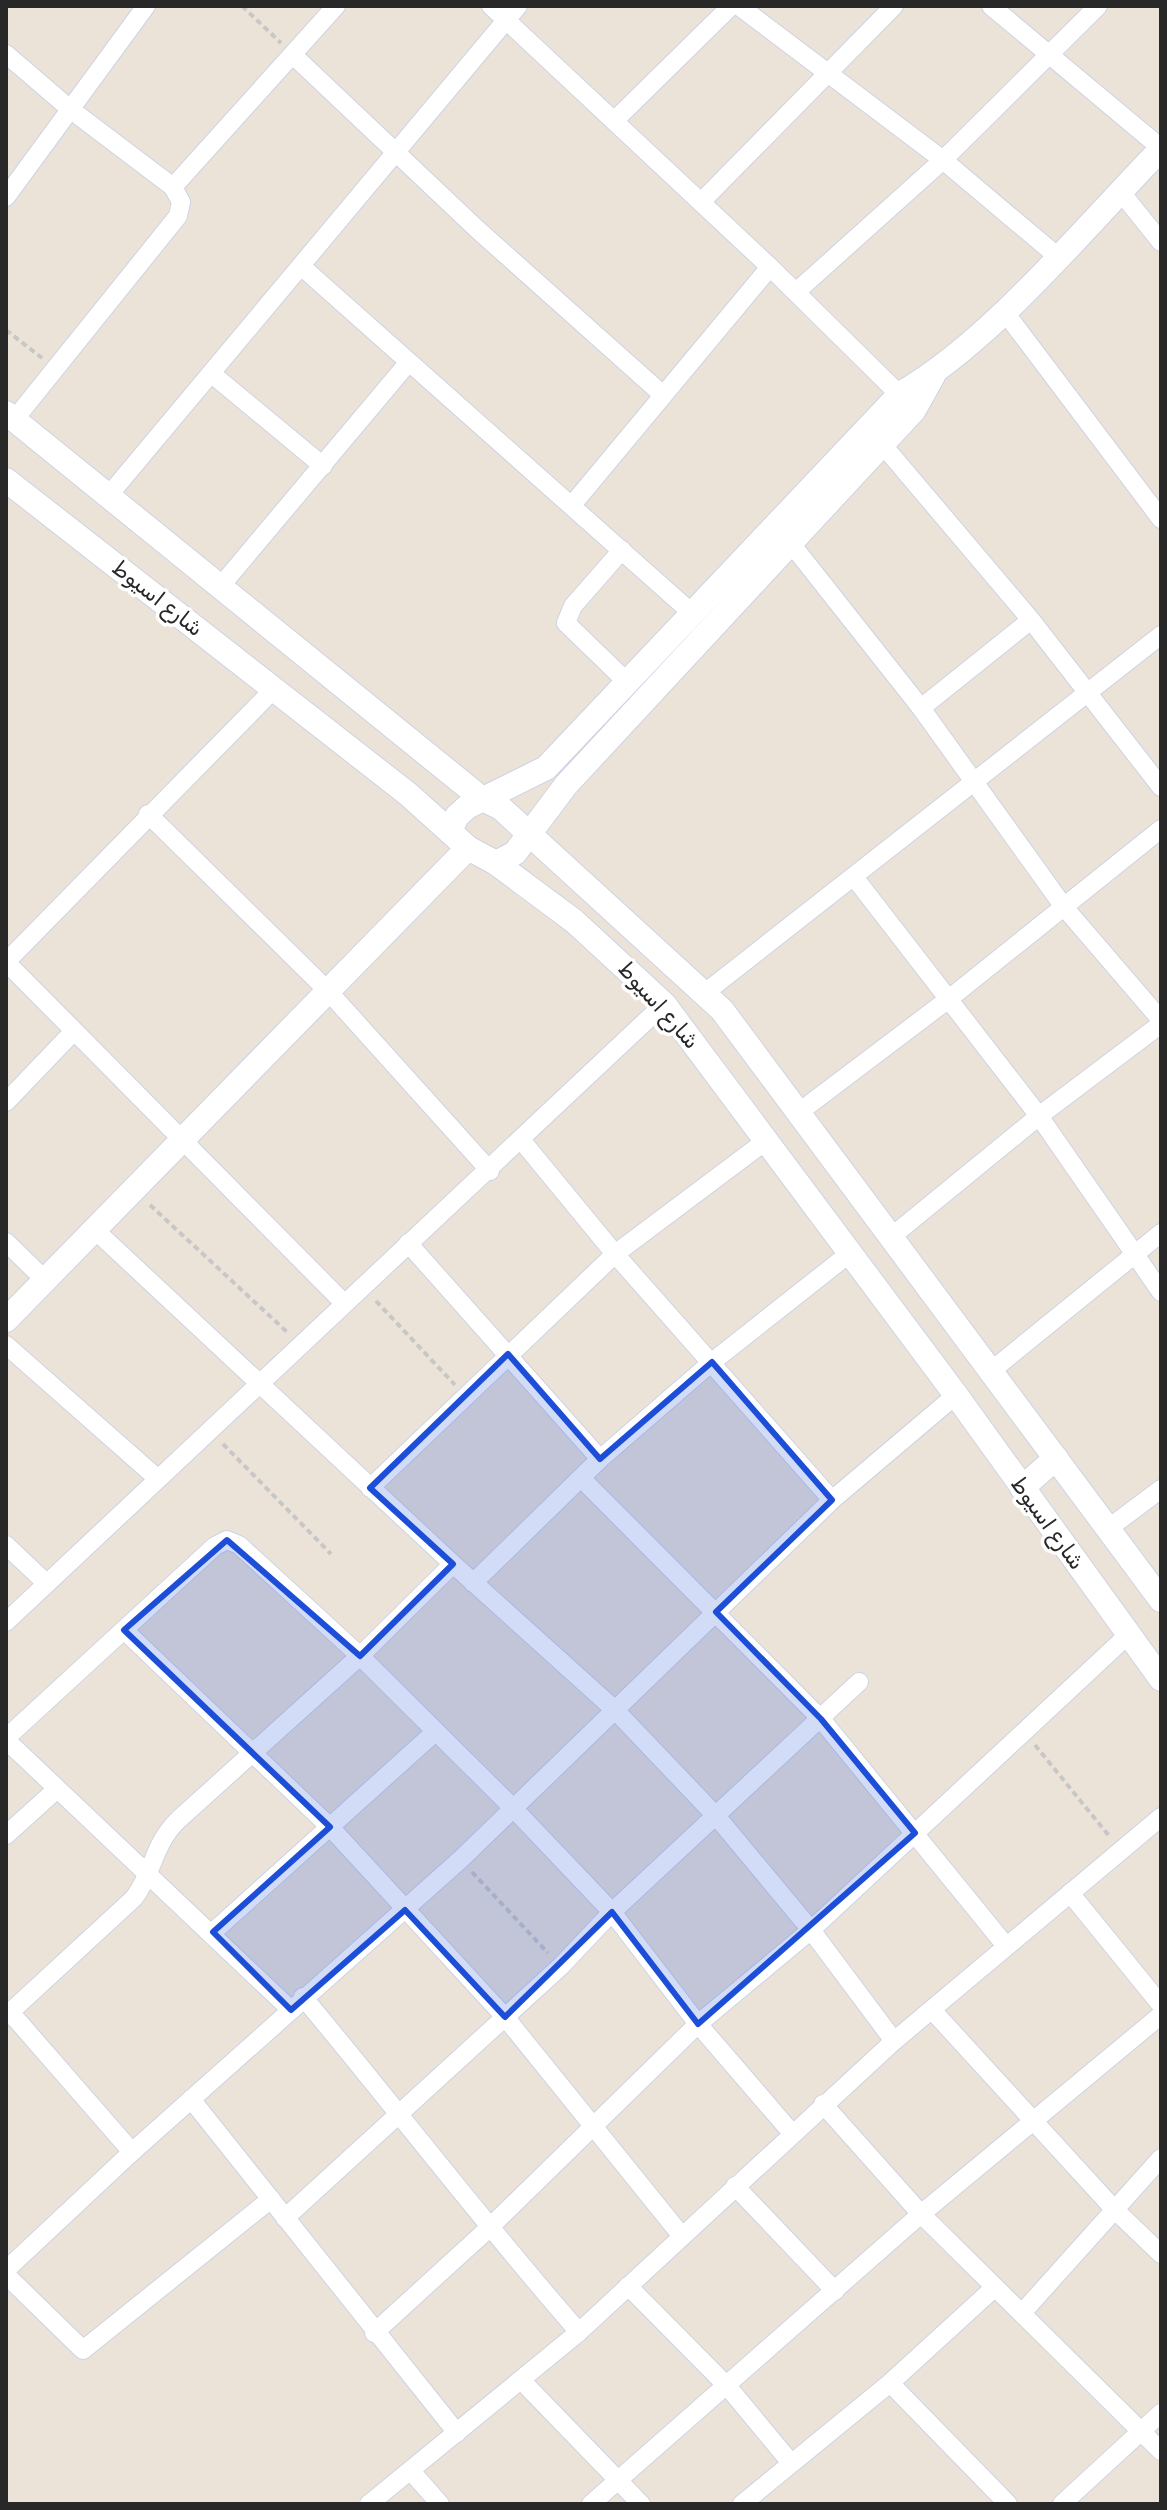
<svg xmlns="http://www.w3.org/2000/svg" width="1167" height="2510" font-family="Rubik,Cairo,sans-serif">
  <rect width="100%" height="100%" fill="#ece3d8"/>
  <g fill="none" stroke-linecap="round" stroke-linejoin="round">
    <g stroke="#ced2e3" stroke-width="20">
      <g id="street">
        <path d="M491 6 770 267 909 404"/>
        <path d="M739 6 943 160 1057 256"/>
        <path d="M991 6 1161 148"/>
        <path d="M6 54 70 109 173 187 181 202 178 216 14 420"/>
        <path d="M294 56 478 230 663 395"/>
        <path d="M614 121 731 6"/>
        <path d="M173 187 336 6"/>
        <path d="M1120 191 1161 242"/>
        <path d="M6 197 146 6"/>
        <path d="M701 202 894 6"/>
        <path d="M301 266 693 614"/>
        <path d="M796 292 943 160 1098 6"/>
        <path d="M1004 311 1161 519"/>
        <path d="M212 374 323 466"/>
        <path d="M882 444 1031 620 1161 787"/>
        <path d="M109 495 518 6"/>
        <path d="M572 505 770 267"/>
        <path d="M789 541 921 708"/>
        <path d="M622 550 573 606 566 623 628 683"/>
        <path d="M219 588 408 363"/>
        <path d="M1031 620 921 708 1064 907 1161 1020"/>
        <path d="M148 814 328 991 490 1171"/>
        <path d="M854 877 1039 1116 1161 1292"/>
        <path d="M6 962 343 1302"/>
        <path d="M6 962 274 689"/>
        <path d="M706 992 1161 635"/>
        <path d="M6 1102 74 1031"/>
        <path d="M798 1113 950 998 1161 829"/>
        <path d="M522 1141 615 1254 832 1500"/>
        <path d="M95 1230 453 1564 615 1710 717 1817 811 1930 894 2041"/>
        <path d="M891 1237 1039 1116 1161 1024"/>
        <path d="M6 1242 45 1280"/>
        <path d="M408 1243 600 1459"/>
        <path d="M6 1345 157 1478"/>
        <path d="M991 1371 1161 1233"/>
        <path d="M581 1478 821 1719 1006 1946"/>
        <path d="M370 1488 615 1254 767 1140"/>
        <path d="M1109 1528 1161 1489"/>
        <path d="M6 1545 45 1582"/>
        <path d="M473 1583 600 1459 712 1362 850 1253"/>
        <path d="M6 1622 664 1004"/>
        <path d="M124 1630 330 1827 505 2017 681 2235"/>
        <path d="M6 1738 215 1546 227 1540 239 1545 360 1656 513 1808 612 1912 698 2024 791 2132"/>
        <path d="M6 1740 291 2010"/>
        <path d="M6 1835 57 1789"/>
        <path d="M1070 1893 1161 2005"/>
        <path d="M213 1932 434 1733"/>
        <path d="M303 1997C396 2108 483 2223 579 2332"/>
        <path d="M932 2010 1114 2209 1161 2254"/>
        <path d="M10 2012 132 2152"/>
        <path d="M6 2016 134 1898C154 1872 152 1846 178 1820L360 1656 453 1564"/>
        <path d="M191 2099 457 2433"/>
        <path d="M823 2104 921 2214 1161 2451"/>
        <path d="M735 2186 835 2291"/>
        <path d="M285 2218 561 1966 612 1912 859 1682"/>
        <path d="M6 2270 132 2152 461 1859 832 1500 956 1395"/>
        <path d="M6 2275 83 2350 271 2199"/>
        <path d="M628 2286 728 2387 791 2463"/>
        <path d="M1022 2313 1161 2158"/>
        <path d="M374 2333 488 2229 698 2024 811 1930 1129 1634"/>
        <path d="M522 2381 641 2504"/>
        <path d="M890 2383 1008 2504"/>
        <path d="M411 2471 440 2504"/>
        <path d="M369 2504 579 2332 894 2041 1161 1817"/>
        <path d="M591 2504 921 2214 1161 2015"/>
        <path d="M742 2504 890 2383 994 2288"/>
        <path d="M1062 2504 1161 2413"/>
      </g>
    </g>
    <g stroke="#ced2e3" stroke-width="26">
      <g id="secondary">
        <path d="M6 413 481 798 501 808 722 1010 1161 1600"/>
        <path d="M6 480 408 794 468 848 496 863 574 921 664 1004 956 1395 1161 1679"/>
        <path d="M451 829 457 816 467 807 546 768 900 394C992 341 1085 227 1161 149"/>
        <path d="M496 863 515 853 566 785 914 410 933 376"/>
        <path d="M6 1320 468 848"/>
        <path d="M1022 1488 1056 1458"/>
      </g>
    </g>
    <g stroke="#c7c7c7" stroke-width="4" stroke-dasharray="6 4" stroke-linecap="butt">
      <path d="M242 6 281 43"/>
      <path d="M6 330 42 358"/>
      <path d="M150 1205 287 1332"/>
      <path d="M376 1301 455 1385"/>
      <path d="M223 1444 331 1554"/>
      <path d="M1035 1745 1110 1837"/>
      <path d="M472 1872 548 1953"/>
    </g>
    <use href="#street" stroke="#fff" stroke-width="18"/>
    <use href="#secondary" stroke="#fff" stroke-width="24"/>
  </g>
  <path fill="#1d4ed8" fill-opacity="0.2" stroke="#1d4ed8" stroke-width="6" stroke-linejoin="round" d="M508 1354 600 1459 712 1362 832 1500 716 1612 821 1719 915 1833 698 2024 612 1912 505 2017 405 1910 291 2010 213 1932 330 1827 124 1630 227 1540 360 1656 453 1564 370 1488Z"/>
  <g text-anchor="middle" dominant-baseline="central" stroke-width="7" stroke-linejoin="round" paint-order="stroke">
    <g font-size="22" fill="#282828" stroke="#fff">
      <text transform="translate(158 598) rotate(38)">شارع اسيوط</text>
      <text transform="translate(659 1005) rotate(48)">شارع اسيوط</text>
      <text transform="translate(1048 1523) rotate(54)">شارع اسيوط</text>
    </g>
  </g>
  <rect width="1167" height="2510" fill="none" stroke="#282828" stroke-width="16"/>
</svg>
